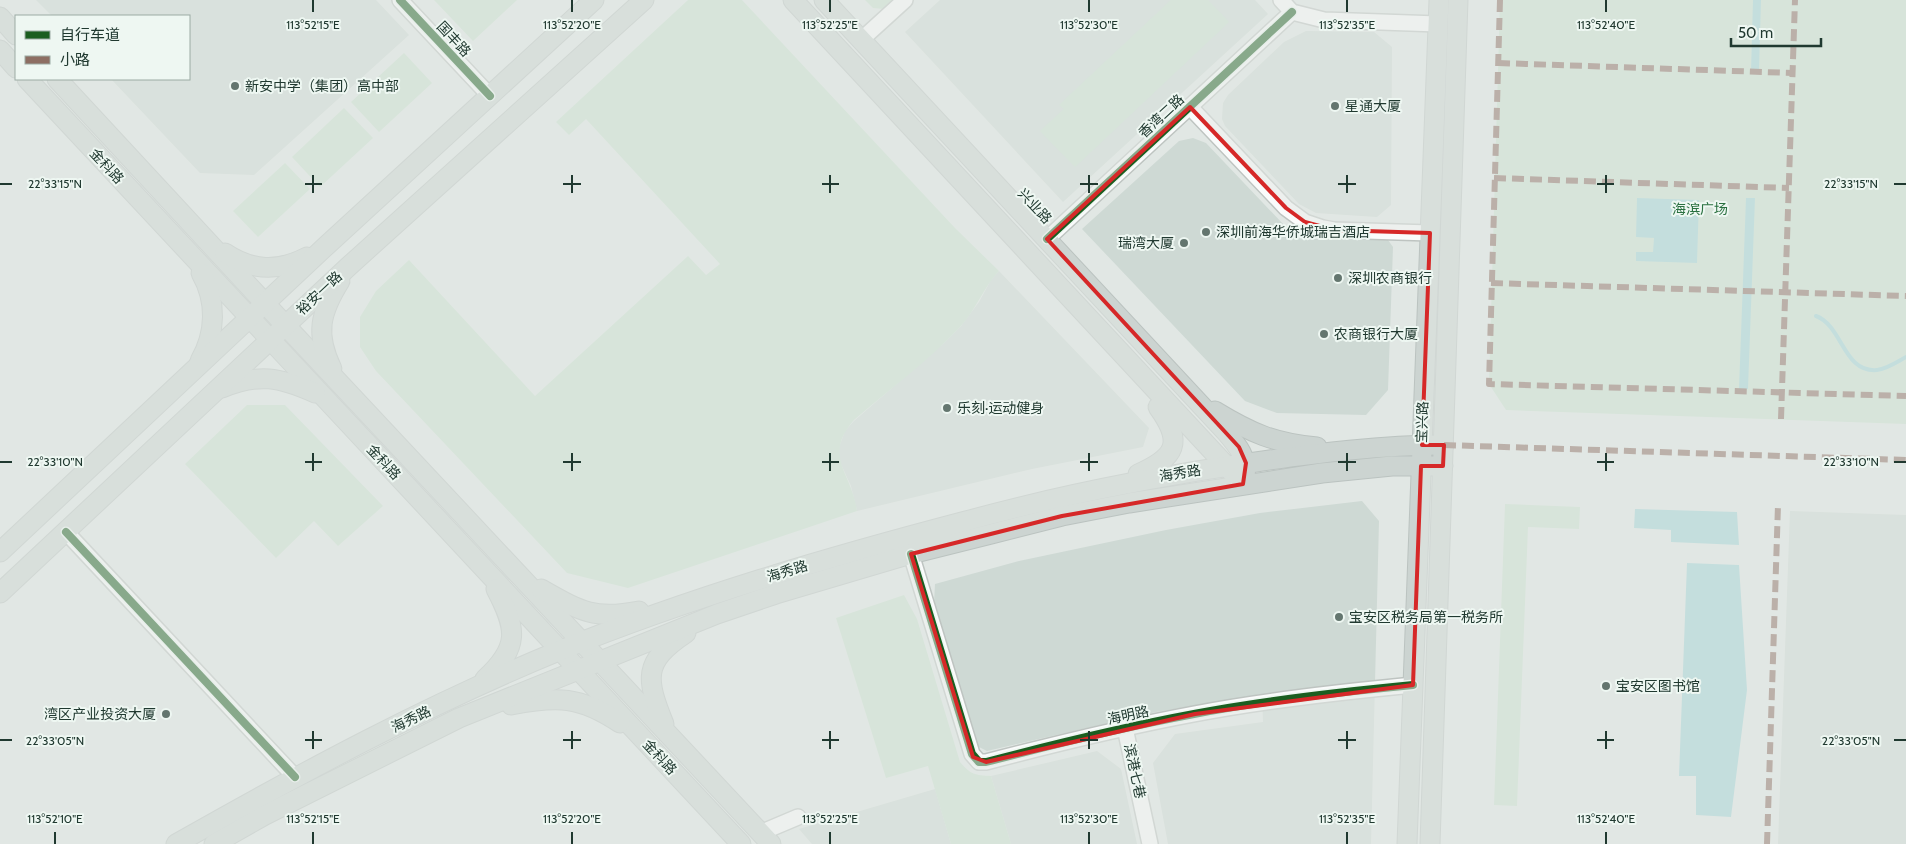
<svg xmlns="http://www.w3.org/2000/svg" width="1906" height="844" font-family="Cabin,'Noto Sans SC',sans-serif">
  <rect width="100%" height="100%" fill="#e1e7e4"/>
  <g fill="#ced9d4">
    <path d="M36 0H376L409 35 254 175 200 173 111 79H189V16H52Z"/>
    <path d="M940 0H1255L1268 14 1063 202 905 32Z"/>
    <path d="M1306 31 1374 32 1392 47 1391 205 1377 217 1316 213 1299 204 1225 126 1222 119 1223 103 1228 95 1284 42Z"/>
    <path d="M1193 138 1206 143 1284 225 1295 233 1316 239 1388 240 1393 247 1388 390 1366 415 1277 413 1245 401 1082 229 1179 141Z"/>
    <path d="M999 271 1149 428 1143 447 1032 469 857 511 851 486 840 462 838 450 845 431 854 421 945 342 961 326 979 302 991 280Z"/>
    <path d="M1362 501 1379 521 1371 844H1168L1153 763 1175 734 1263 722 1262 694 1156 712 987 751 977 746 934 603 935 584 1019 561 1166 530 1260 513Z"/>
    <path d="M1790 511 1906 515V844H1778Z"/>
    <path d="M1097 751 1121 769 1137 844H1011L991 776Z"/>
    <path d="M935 789 951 844H812L799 829Z"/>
  </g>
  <g fill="#cae1cf">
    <path d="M434 0H517L473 41Z"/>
    <path d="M688 0H742L955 228 999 271C983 288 976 310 960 327 928 361 889 390 854 420 822 457 852 472 857 511L628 588 567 573 376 371 360 347V317L376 291 409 260 535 396 688 256 706 275 720 264 586 119 569 135 556 122Z"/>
    <path d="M865 0H895L884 9 873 8Z"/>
    <path d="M1171 0H1208L1229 22 1075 167 1040 131 1064 109 1059 105Z"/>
    <path d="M1500 0H1906V424L1506 410 1489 384Z"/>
    <path d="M404 53 432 83 379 132 351 102Z"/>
    <path d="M344 108 373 138 320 187 292 157Z"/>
    <path d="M285 163 310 189 258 237 233 211Z"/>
    <path d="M247 405H285L383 506 338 546 314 521 276 558 185 464Z"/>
    <path d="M1505 504 1580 507 1579 529 1528 527 1517 806 1494 805Z"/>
    <path d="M904 595 917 619 960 762C971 775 975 775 991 776L1011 844H951L928 766 886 778 836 618Z"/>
  </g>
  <g fill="#a1d3d6">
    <path d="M1753 0H1761L1759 71H1751Z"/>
    <path d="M1637 198 1699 200 1697 263 1636 261V252H1653L1654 238 1636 237Z"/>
    <path d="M1746 198H1755L1748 389H1739Z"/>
    <path d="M1635 509 1737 512 1739 545 1671 542V530L1634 528Z"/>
    <path d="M1687 563 1739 565 1747 690 1731 817 1696 815V776H1679Z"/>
  </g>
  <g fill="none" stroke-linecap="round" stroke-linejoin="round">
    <path stroke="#a1d3d6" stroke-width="4" d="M1816 316C1843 326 1843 373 1877 370 1887 369 1897 362 1906 357"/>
    <g stroke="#bec4c1" stroke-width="18">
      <g id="minor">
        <path d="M400 0 490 96"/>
        <path d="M1281 0 1292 12 1324 20 1438 24"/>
        <path d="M861 40 905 0"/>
        <path d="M1190 107 1286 208 1305 222 1323 228 1334 230 1430 233"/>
        <path d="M1047 239 1292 12"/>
        <path d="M66 532 295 777"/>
        <path d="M911 554 972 754 979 762H986C1055 744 1124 727 1194 714 1266 700 1340 692 1413 685"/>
        <path d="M1125 728 1150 844"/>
        <path d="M760 833 798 817"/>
      </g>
    </g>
    <g stroke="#bbc3c0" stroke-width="21">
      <g id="major">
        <path d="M793 0 1232 472"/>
        <path d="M824 0 1225 431C1237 445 1248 457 1245 476"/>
        <path d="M0 17 16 35"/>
        <path d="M0 50 16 68"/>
        <path d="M27 79 741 844"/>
        <path d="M57 79 285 325 771 844"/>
        <path d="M225 253C252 271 278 272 307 257"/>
        <path d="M200 361C216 333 217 301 201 273"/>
        <path d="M332 369C315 334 320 313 340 281"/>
        <path d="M222 388C259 373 279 377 315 393"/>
        <path d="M1215 411C1251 433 1274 443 1317 447"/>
        <path d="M1138 474C1176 457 1184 443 1158 407"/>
        <path d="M0 552 326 246 594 0"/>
        <path d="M541 589C580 611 594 620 639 611"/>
        <path d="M0 593 349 266 644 0"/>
        <path d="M485 679C520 647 517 629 496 589"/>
        <path d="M511 705C557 696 580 696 620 723"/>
        <path d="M664 724C646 679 642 662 686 633"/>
        <path d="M176 844C301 773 429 704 561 650 692 597 829 557 966 521 1061 495 1158 476 1256 462 1318 453 1381 445 1444 445"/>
        <path d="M214 844 265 815 459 718 717 614 776 594 911 554 991 534 1062 516 1129 503 1322 473 1392 466H1443"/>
        <path d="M1407 844 1439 0"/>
        <path d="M1430 844 1458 0"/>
      </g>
    </g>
    <use href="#minor" stroke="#fafbfb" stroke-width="15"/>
    <use href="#major" stroke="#ccd4d1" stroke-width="19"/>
    <g stroke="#8d6e63" stroke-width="6" stroke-dasharray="12 6" stroke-linecap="butt">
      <path d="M1500 0 1489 384 1906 396"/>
      <path d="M1498 63 1793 73"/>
      <path d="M1494 178 1789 188"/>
      <path d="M1491 283 1906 296"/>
      <path d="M1781 419 1795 0"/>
      <path d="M1444 445 1906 460"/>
      <path d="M1767 844 1778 505"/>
    </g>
    <g stroke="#eef7f2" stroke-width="11">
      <g id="cycleway">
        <path d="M400 0 490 96"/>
        <path d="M1047 239 1292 12"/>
        <path d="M66 532 295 777"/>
        <path d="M911 554 972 754 979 762H986C1055 744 1124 727 1194 714 1266 700 1340 692 1413 685"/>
      </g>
    </g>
    <use href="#cycleway" stroke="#1b5e20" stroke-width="8"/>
  </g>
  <path d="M0 0H1906V844H0ZM1190 107 1286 208 1305 222 1334 230 1430 233 1422 445H1444L1443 466H1421L1413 685 1195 714 986 762 973 757 911 554 1062 516 1243 484 1246 463 1239 447 1047 239Z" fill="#e1e7e4" fill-opacity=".55" fill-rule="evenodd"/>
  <path fill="none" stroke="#d62828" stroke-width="4" stroke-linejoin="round" d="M1190 107 1286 208 1305 222 1334 230 1430 233 1422 445H1444L1443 466H1421L1413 685 1195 714 986 762 973 757 911 554 1062 516 1243 484 1246 463 1239 447 1047 239Z"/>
  <path fill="none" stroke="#203930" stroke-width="2" d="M313 0V12M572 0V12M830 0V12M1089 0V12M1347 0V12M1606 0V12M313 175V193M572 175V193M830 175V193M1089 175V193M1347 175V193M1606 175V193M0 184H12M305 184H322M563 184H581M822 184H839M1080 184H1098M1338 184H1356M1597 184H1614M1894 184H1906M313 453V471M572 453V471M830 453V471M1089 453V471M1347 453V471M1606 453V471M0 462H12M305 462H322M563 462H581M822 462H839M1080 462H1098M1338 462H1356M1597 462H1614M1894 462H1906M313 731V749M572 731V749M830 731V749M1089 731V749M1347 731V749M1606 731V749M0 740H12M305 740H322M563 740H581M822 740H839M1080 740H1098M1338 740H1356M1597 740H1614M1894 740H1906M55 832V844M313 832V844M572 832V844M830 832V844M1089 832V844M1347 832V844M1606 832V844"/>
  <g fill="#64766f" stroke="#eef7f2" stroke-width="2">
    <circle cx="235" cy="86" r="5"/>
    <circle cx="1335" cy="106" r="5"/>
    <circle cx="1206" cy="232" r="5"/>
    <circle cx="1184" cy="243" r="5"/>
    <circle cx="1338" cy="278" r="5"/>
    <circle cx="1324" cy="334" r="5"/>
    <circle cx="947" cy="408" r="5"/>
    <circle cx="1339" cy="617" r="5"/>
    <circle cx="1606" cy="686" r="5"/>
    <circle cx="166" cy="714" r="5"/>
  </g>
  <g text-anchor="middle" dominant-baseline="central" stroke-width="4" stroke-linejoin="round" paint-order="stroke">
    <g font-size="14" fill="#203930" stroke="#eef7f2">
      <text transform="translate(454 39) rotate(47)">国丰路</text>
      <text transform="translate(1161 116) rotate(-43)">香湾二路</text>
      <text transform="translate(107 166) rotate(47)">金科路</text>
      <text transform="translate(1035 206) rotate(47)">兴业路</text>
      <text transform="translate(319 293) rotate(-43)">裕安一路</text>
      <text transform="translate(1422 422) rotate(-88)">宝兴路</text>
      <text transform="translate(384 462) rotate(47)">金科路</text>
      <text transform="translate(1180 473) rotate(-9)">海秀路</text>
      <text transform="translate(787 571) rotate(-17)">海秀路</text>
      <text transform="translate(1128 715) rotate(-12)">海明路</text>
      <text transform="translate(411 719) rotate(-26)">海秀路</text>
      <text transform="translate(660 757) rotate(47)">金科路</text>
      <text transform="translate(1135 771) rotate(78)">滨港七巷</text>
    </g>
    <g font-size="14" fill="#203930" stroke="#eef7f2" text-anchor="start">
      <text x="245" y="86">新安中学（集团）高中部</text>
      <text x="1345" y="106">星通大厦</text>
      <text x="1216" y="232">深圳前海华侨城瑞吉酒店</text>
      <text x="1174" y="243" text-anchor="end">瑞湾大厦</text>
      <text x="1348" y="278">深圳农商银行</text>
      <text x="1334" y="334">农商银行大厦</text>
      <text x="957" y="408">乐刻·运动健身</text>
      <text x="1349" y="617">宝安区税务局第一税务所</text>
      <text x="1616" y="686">宝安区图书馆</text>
      <text x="156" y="714" text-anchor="end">湾区产业投资大厦</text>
    </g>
    <g font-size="14" fill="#2a7040" stroke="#eef7f2">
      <text x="1700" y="209">海滨广场</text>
    </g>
  </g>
  <g font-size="12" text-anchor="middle" fill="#203930" stroke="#eef7f2" stroke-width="4" stroke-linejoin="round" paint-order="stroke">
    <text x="313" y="29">113°52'15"E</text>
    <text x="572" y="29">113°52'20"E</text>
    <text x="830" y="29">113°52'25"E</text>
    <text x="1089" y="29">113°52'30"E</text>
    <text x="1347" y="29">113°52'35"E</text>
    <text x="1606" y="29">113°52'40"E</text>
    <text x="55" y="188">22°33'15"N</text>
    <text x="1851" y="188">22°33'15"N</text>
    <text x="55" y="466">22°33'10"N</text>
    <text x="1851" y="466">22°33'10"N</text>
    <text x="55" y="745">22°33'05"N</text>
    <text x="1851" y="745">22°33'05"N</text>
    <text x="55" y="823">113°52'10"E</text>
    <text x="313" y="823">113°52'15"E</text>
    <text x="572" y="823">113°52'20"E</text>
    <text x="830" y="823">113°52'25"E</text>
    <text x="1089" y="823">113°52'30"E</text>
    <text x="1347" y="823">113°52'35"E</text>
    <text x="1606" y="823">113°52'40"E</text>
  </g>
  <rect x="15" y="15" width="175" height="65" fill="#eef7f2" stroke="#9caba4"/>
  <rect x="25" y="31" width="25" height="8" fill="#1b5e20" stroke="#9caba4"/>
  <text x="60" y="40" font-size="15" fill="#203930">自行车道</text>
  <rect x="25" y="56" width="25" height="8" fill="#8d6e63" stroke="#9caba4"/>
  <text x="60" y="65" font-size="15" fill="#203930">小路</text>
  <path d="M1731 38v8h90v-8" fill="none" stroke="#203930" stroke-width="2.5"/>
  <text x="1738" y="38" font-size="15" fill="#203930" stroke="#eef7f2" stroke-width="4" paint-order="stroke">50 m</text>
</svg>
